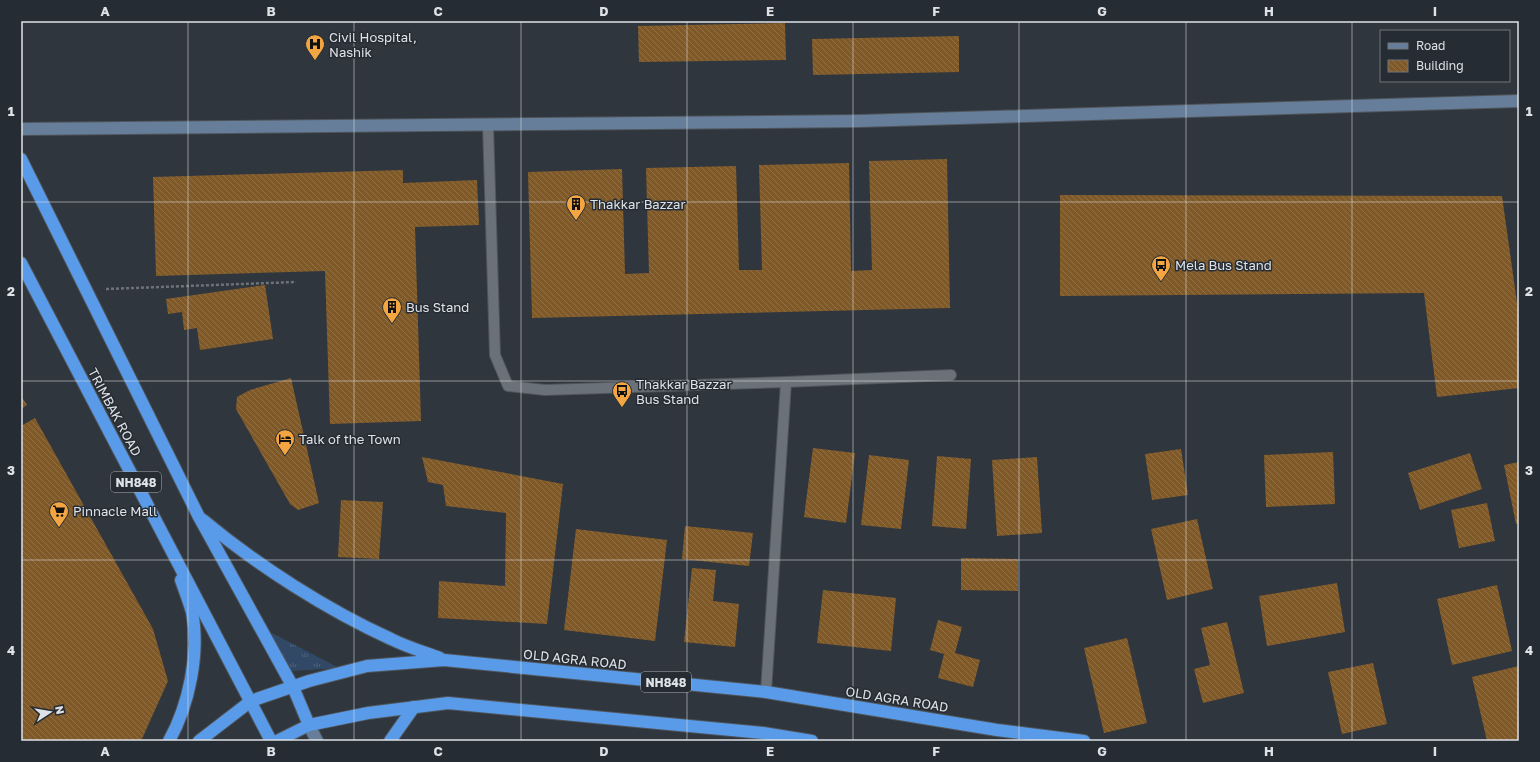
<svg xmlns="http://www.w3.org/2000/svg" width="1540" height="762" font-family="'Golos Text',sans-serif">
  <defs>
    <pattern id="grass-tufts" width="24" height="20" patternUnits="userSpaceOnUse"><rect width="24" height="20" fill="#314966"/><path d="M3 7l-1-3M5 7V3M7 7l1-3M15 17l-1-3M17 17v-4M19 17l1-3" fill="none" stroke="#4e637c"/></pattern>
    <pattern id="building-back-hatch" width="6" height="6" patternUnits="userSpaceOnUse"><rect width="6" height="6" fill="#805928"/><path d="M-1 5l2 2M0 0l6 6M5-1l2 2" fill="none" stroke="#927147"/></pattern>
  </defs>
  <rect width="100%" height="100%" fill="#30363d"/>
  <path fill="url(#grass-tufts)" d="M270 632 339 668 290 671Z"/>
  <g fill="url(#building-back-hatch)">
    <path d="M785 23 786 60 639 62 638 26Z"/>
    <path d="M959 36V72L813 75 812 39Z"/>
    <path d="M947 159 950 308 532 318 528 172 622 169 625 274 649 273 646 168 736 166 739 270H762L759 165 849 163 851 271 872 270 869 161Z"/>
    <path d="M403 170V183L477 180 479 225 415 227 421 421 330 424 325 271 156 276 153 177Z"/>
    <path d="M1060 195 1502 196 1519 317V388L1437 397 1424 293 1060 296Z"/>
    <path d="M265 285 273 339 200 350 197 328 184 330 182 312 168 314 166 299Z"/>
    <path d="M291 378 319 503 298 510 290 504 236 409 237 397 250 390Z"/>
    <path d="M21 396 27 405 21 409Z"/>
    <path d="M35 418 153 629 168 681 141 741H21V426Z"/>
    <path d="M813 448 855 453 846 523 804 517Z"/>
    <path d="M1181 449 1188 495 1152 500 1145 454Z"/>
    <path d="M1333 452 1335 504 1266 507 1264 455Z"/>
    <path d="M1470 453 1482 489 1420 510 1408 473Z"/>
    <path d="M869 455 909 460 901 529 861 525Z"/>
    <path d="M937 456 971 459 966 529 932 526Z"/>
    <path d="M422 457 563 484 547 624 438 618 439 581 505 586 506 513 446 506 443 485 428 482Z"/>
    <path d="M1037 457 1042 533 997 536 992 460Z"/>
    <path d="M1519 462V524H1516L1504 465Z"/>
    <path d="M341 500 383 502 379 559 338 557Z"/>
    <path d="M1487 503 1495 541 1459 548 1451 510Z"/>
    <path d="M1197 519 1213 589 1167 600 1151 529Z"/>
    <path d="M685 526 753 533 749 566 682 559Z"/>
    <path d="M576 529 667 540 655 641 564 630Z"/>
    <path d="M961 558 1018 559V591L961 590Z"/>
    <path d="M692 568 716 570 713 601 739 604 735 647 684 642Z"/>
    <path d="M1337 583 1345 632 1267 646 1259 596Z"/>
    <path d="M1497 585 1512 651 1452 665 1437 599Z"/>
    <path d="M823 590 896 598 891 651 817 643Z"/>
    <path d="M938 620 962 627 955 653 980 660 973 687 938 678 944 654 930 650Z"/>
    <path d="M1227 622 1244 693 1203 703 1194 669 1210 665 1201 628Z"/>
    <path d="M1127 638 1147 723 1104 733 1084 648Z"/>
    <path d="M1373 663 1387 724 1342 734 1328 672Z"/>
    <path d="M1519 666V741H1487L1472 677Z"/>
  </g>
  <g fill="none" stroke-linecap="round" stroke-linejoin="round">
    <g stroke="#4f555b" stroke-width="12">
      <g id="lane">
        <path d="M488 125 495 355 508 386 545 390 786 382 951 375"/>
        <path d="M766 692 786 382"/>
      </g>
    </g>
    <g stroke="#4f555b" stroke-width="14">
      <g id="secondary">
        <path d="M21 129 859 121 1519 101"/>
        <path d="M309 725 317 741"/>
      </g>
    </g>
    <g stroke="#4f555b" stroke-width="14">
      <g id="highway">
        <path d="M21 159 198 515 293 687 309 725"/>
        <path d="M21 263 271 741"/>
        <path d="M203 520C257 565 327 610 391 639 407 647 424 652 440 658"/>
        <path d="M169 741C189 705 200 653 192 612 189 602 185 591 181 580"/>
        <path d="M199 741 251 701 309 681 367 666 444 660 766 692 997 730 1084 741"/>
        <path d="M277 741 309 725 368 713 448 703 763 733 812 741"/>
        <path d="M390 741 414 707"/>
      </g>
    </g>
    <path stroke="#6d7279" stroke-width="2.5" stroke-dasharray="3 2" stroke-linecap="butt" d="M106 289 296 282"/>
    <use href="#lane" stroke="#6b7179" stroke-width="10"/>
    <use href="#secondary" stroke="#667e9a" stroke-width="12"/>
    <use href="#highway" stroke="#599be8" stroke-width="12"/>
  </g>
  <path fill="none" stroke="#dee2e7" stroke-width="1" stroke-opacity="0.55" d="M188 21V741M354 21V741M521 21V741M687 21V741M853 21V741M1019 21V741M1186 21V741M1352 21V741M21 202H1519M21 381H1519M21 560H1519"/>
  <defs>
    <g id="hospital-pin" transform="scale(1)"><path d="M0 17L-7.5 6A9.5 9.5 0 1 1 7.5 6Z" fill="#f2a541" stroke="#262c33"/><path d="M-5-5h3v3.5h4V-5h3V5h-3V1.5h-4V5h-3Z" fill="#111"/></g>
    <g id="building-pin" transform="scale(1)"><path d="M0 17L-7.5 6A9.5 9.5 0 1 1 7.5 6Z" fill="#f2a541" stroke="#262c33"/><path d="M-4-6H4V6H1V3H-1V6H-4ZM-2.5-4.3h1.7v1.8h-1.7ZM.8-4.3h1.7v1.8H.8ZM-2.5-1h1.7V.8h-1.7ZM.8-1h1.7V.8H.8Z" fill="#111"/></g>
    <g id="bus-pin" transform="scale(1)"><path d="M0 17L-7.5 6A9.5 9.5 0 1 1 7.5 6Z" fill="#f2a541" stroke="#262c33"/><path d="M-5-6H5V4H4V6H2V4H-2V6H-4V4H-5ZM-3.5-4V0h7V-4ZM-3.5 1.2v1.5H-2V1.2ZM2 1.2v1.5H3.5V1.2Z" fill="#111"/></g>
    <g id="hotel-pin" transform="scale(1)"><path d="M0 17L-7.5 6A9.5 9.5 0 1 1 7.5 6Z" fill="#f2a541" stroke="#262c33"/><path d="M-6-4.5h1.5V1H6V5H4.5V3h-9V5H-6ZM-4 0a1.8 1.8 0 1 1 3.6 0ZM.5 0V-2.5h3Q6-2.5 6 0Z" fill="#111"/></g>
    <g id="supermarket-pin" transform="scale(1)"><path d="M0 17L-7.5 6A9.5 9.5 0 1 1 7.5 6Z" fill="#f2a541" stroke="#262c33"/><path d="M-6-5.5h2.5l.6 2H6L4.5 2H-2.5L-4.4-4H-6ZM-1.5 3.2a1.3 1.3 0 1 0 .1 0ZM3 3.2a1.3 1.3 0 1 0 .1 0Z" fill="#111"/></g>
  </defs>
  <g fill-rule="evenodd">
    <use href="#hospital-pin" x="315" y="44"/>
    <use href="#building-pin" x="576" y="204"/>
    <use href="#bus-pin" x="1161" y="265"/>
    <use href="#building-pin" x="392" y="307"/>
    <use href="#bus-pin" x="622" y="391"/>
    <use href="#hotel-pin" x="285" y="439"/>
    <use href="#supermarket-pin" x="59" y="511"/>
  </g>
  <g text-anchor="middle" dominant-baseline="central" stroke-width="3" stroke-linejoin="round" paint-order="stroke">
    <g fill="#262c33" stroke="#a7abb1" stroke-width="1">
      <rect x="111" y="472" width="50" height="20" rx="3"/>
      <rect x="641" y="672" width="50" height="20" rx="3"/>
    </g>
    <g font-size="12" font-weight="bold" fill="#dee2e7">
      <text x="136" y="482">NH848</text>
      <text x="666" y="682">NH848</text>
    </g>
    <g font-size="13" fill="#dee2e7" stroke="#262c33" text-anchor="start">
      <text x="329" y="37">Civil Hospital,<tspan x="329" dy="15">Nashik</tspan></text>
      <text x="590" y="204">Thakkar Bazzar</text>
      <text x="1175" y="265">Mela Bus Stand</text>
      <text x="406" y="307">Bus Stand</text>
      <text x="636" y="384">Thakkar Bazzar<tspan x="636" dy="15">Bus Stand</tspan></text>
      <text x="299" y="439">Talk of the Town</text>
      <text x="73" y="511">Pinnacle Mall</text>
    </g>
    <g font-size="13" fill="#dee2e7" stroke="#262c33">
      <text transform="translate(115 412) rotate(62)">TRIMBAK ROAD</text>
      <text transform="translate(575 659) rotate(6)">OLD AGRA ROAD</text>
      <text transform="translate(897 699) rotate(9)">OLD AGRA ROAD</text>
    </g>
  </g>
  <rect width="1540" height="762" fill="none" stroke="#262c33" stroke-width="44"/>
  <rect x="1380" y="30" width="130" height="52" fill="#262c33" stroke="#70757b"/>
  <rect x="1388" y="43" width="20" height="6" fill="#667e9a" stroke="#70757b"/>
  <text x="1416" y="50" font-size="12" fill="#dee2e7">Road</text>
  <rect x="1388" y="60" width="20" height="12" fill="url(#building-back-hatch)" stroke="#70757b"/>
  <text x="1416" y="70" font-size="12" fill="#dee2e7">Building</text>
  <g transform="translate(50 712) rotate(78)" stroke="#262c33" stroke-width="3" paint-order="stroke">
  <path d="M0-3L7 15L0 10L-7 15Z" fill="#dee2e7"/>
  <text y="-6" font-size="11" font-weight="bold" text-anchor="middle" fill="#dee2e7">N</text>
  </g>
  <rect x="22" y="22" width="1496" height="718" fill="none" stroke="#dee2e7" stroke-width="1.5"/>
  <g font-size="13" text-anchor="middle" font-weight="bold" fill="#dee2e7">
    <text x="105" y="16">A</text>
    <text x="271" y="16">B</text>
    <text x="438" y="16">C</text>
    <text x="604" y="16">D</text>
    <text x="770" y="16">E</text>
    <text x="936" y="16">F</text>
    <text x="1102" y="16">G</text>
    <text x="1269" y="16">H</text>
    <text x="1435" y="16">I</text>
    <text x="11" y="116">1</text>
    <text x="1529" y="116">1</text>
    <text x="11" y="296">2</text>
    <text x="1529" y="296">2</text>
    <text x="11" y="475">3</text>
    <text x="1529" y="475">3</text>
    <text x="11" y="655">4</text>
    <text x="1529" y="655">4</text>
    <text x="105" y="756">A</text>
    <text x="271" y="756">B</text>
    <text x="438" y="756">C</text>
    <text x="604" y="756">D</text>
    <text x="770" y="756">E</text>
    <text x="936" y="756">F</text>
    <text x="1102" y="756">G</text>
    <text x="1269" y="756">H</text>
    <text x="1435" y="756">I</text>
  </g>
</svg>
